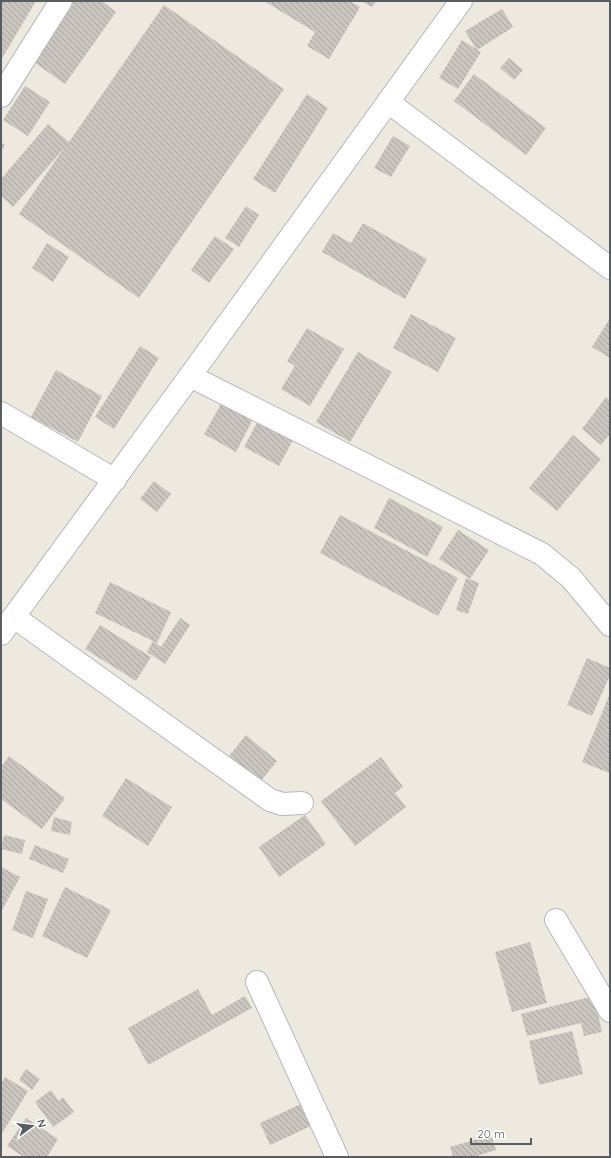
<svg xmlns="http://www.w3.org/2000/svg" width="611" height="1158" font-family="Quicksand,sans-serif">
  <defs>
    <pattern id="building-back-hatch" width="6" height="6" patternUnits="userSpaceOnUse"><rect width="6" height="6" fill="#cac5be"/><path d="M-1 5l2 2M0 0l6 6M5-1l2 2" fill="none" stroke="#a7a39e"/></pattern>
  </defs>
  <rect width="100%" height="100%" fill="#ede9de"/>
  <g fill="url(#building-back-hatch)">
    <path d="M1 1H36L1 60Z"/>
    <path d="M72 1H102L116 12 65 84 31 60Z"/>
    <path d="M264 1H350L360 7 329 59 307 46 315 32Z"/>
    <path d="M361 1H376L372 7Z"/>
    <path d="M164 5 284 89 139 298 19 214 64 148 13 207 1 196V179L48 124 69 142Z"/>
    <path d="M502 9 513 27 477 50 481 52 458 89 439 78 462 40 476 49 465 31Z"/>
    <path d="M509 58 523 70 514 80 500 68Z"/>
    <path d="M474 74 546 128 526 155 454 101Z"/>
    <path d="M25 86 50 102 28 136 3 120Z"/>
    <path d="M307 94 328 108 275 193 253 179Z"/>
    <path d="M393 136 410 146 391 177 374 168Z"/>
    <path d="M1 143 5 144 1 153Z"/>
    <path d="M246 206 259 215 239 247 225 238Z"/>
    <path d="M363 223 427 259 405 299 322 252 333 233 351 243Z"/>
    <path d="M215 236 234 249 209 283 191 270Z"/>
    <path d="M47 243 69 257 53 282 32 268Z"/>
    <path d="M411 314 456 338 438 372 393 348Z"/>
    <path d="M610 318V358L592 347Z"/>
    <path d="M307 328 344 349 310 406 281 389 295 366 287 361Z"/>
    <path d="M140 346 159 358 114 429 95 417Z"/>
    <path d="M358 352 392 372 350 442 316 422Z"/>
    <path d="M56 370 102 396 78 442 31 417Z"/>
    <path d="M606 397 610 401V434L601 445 582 429Z"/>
    <path d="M221 404 252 421 236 452 204 434Z"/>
    <path d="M258 421 293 440 279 466 244 447Z"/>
    <path d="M573 435 601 459 557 511 529 488Z"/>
    <path d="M154 481 171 494 157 512 140 499Z"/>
    <path d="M389 498 443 527 427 557 374 528Z"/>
    <path d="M340 515 458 578 438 616 320 553Z"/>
    <path d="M458 530 489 550 470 579 439 559Z"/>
    <path d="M466 578 479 583 468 614 456 610Z"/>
    <path d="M110 582 171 612 157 643 95 613Z"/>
    <path d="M180 618 190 625 165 664 147 652 153 641 161 647Z"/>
    <path d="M100 625 151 657 136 681 85 649Z"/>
    <path d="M587 658 610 668V675L592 716 567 705Z"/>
    <path d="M610 693V771L609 773 582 762Z"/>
    <path d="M246 735 277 761 260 782 229 756Z"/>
    <path d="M9 756 65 798 42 829 1 799V767Z"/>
    <path d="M381 757 403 787 395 793 406 807 355 846 321 801Z"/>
    <path d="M126 778 172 807 148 846 102 816Z"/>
    <path d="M305 815 326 844 279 877 259 847Z"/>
    <path d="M54 817 72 822 70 835 51 831Z"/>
    <path d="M4 835 25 840 22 854 1 849Z"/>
    <path d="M35 845 69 859 63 873 29 859Z"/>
    <path d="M1 867 20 877 1 912Z"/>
    <path d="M65 887 111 910 87 958 42 936Z"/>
    <path d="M26 891 48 899 33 938 12 930Z"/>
    <path d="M530 942 547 1003 512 1012 495 952Z"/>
    <path d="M198 989 212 1015 245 996 252 1008 148 1065 128 1028Z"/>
    <path d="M594 996 602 1032 584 1036 581 1023 527 1036 521 1014Z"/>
    <path d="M572 1031 583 1074 539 1085 529 1041Z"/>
    <path d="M26 1069 40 1079 32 1090 19 1080Z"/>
    <path d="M5 1077 28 1091 1 1135V1084Z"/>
    <path d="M51 1090 59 1101 63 1097 74 1112 53 1127 35 1102Z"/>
    <path d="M301 1104 311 1126 270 1145 260 1123Z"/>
    <path d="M26 1118 58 1139 47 1157H24L7 1146Z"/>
    <path d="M491 1135 496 1150 473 1157H453L450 1147Z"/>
  </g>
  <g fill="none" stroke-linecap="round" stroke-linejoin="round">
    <g stroke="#b5b8bd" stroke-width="24">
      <g id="minor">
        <path d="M1 96 61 1"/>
        <path d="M388 102 610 268"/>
        <path d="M190 376 542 554 571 578 610 625"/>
        <path d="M1 413 115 480"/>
        <path d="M14 617 270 800 282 804 302 803"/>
        <path d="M1 634 190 376 461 1"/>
        <path d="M556 920 610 1011"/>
        <path d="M257 982 337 1157"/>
      </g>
    </g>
    <use href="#minor" stroke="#fff" stroke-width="22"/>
  </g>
  <rect width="611" height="1158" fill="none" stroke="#585d62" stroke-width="4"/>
  <g transform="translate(32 1126) rotate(75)" stroke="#ffffff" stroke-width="3" paint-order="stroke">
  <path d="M0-3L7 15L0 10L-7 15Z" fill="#585d62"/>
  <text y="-6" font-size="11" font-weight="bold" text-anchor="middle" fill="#585d62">N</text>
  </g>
  <path d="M471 1138v6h60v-6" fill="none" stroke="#585d62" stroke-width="2"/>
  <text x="477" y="1138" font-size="12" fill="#585d62" stroke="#ffffff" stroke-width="3" paint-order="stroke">20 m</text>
</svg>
